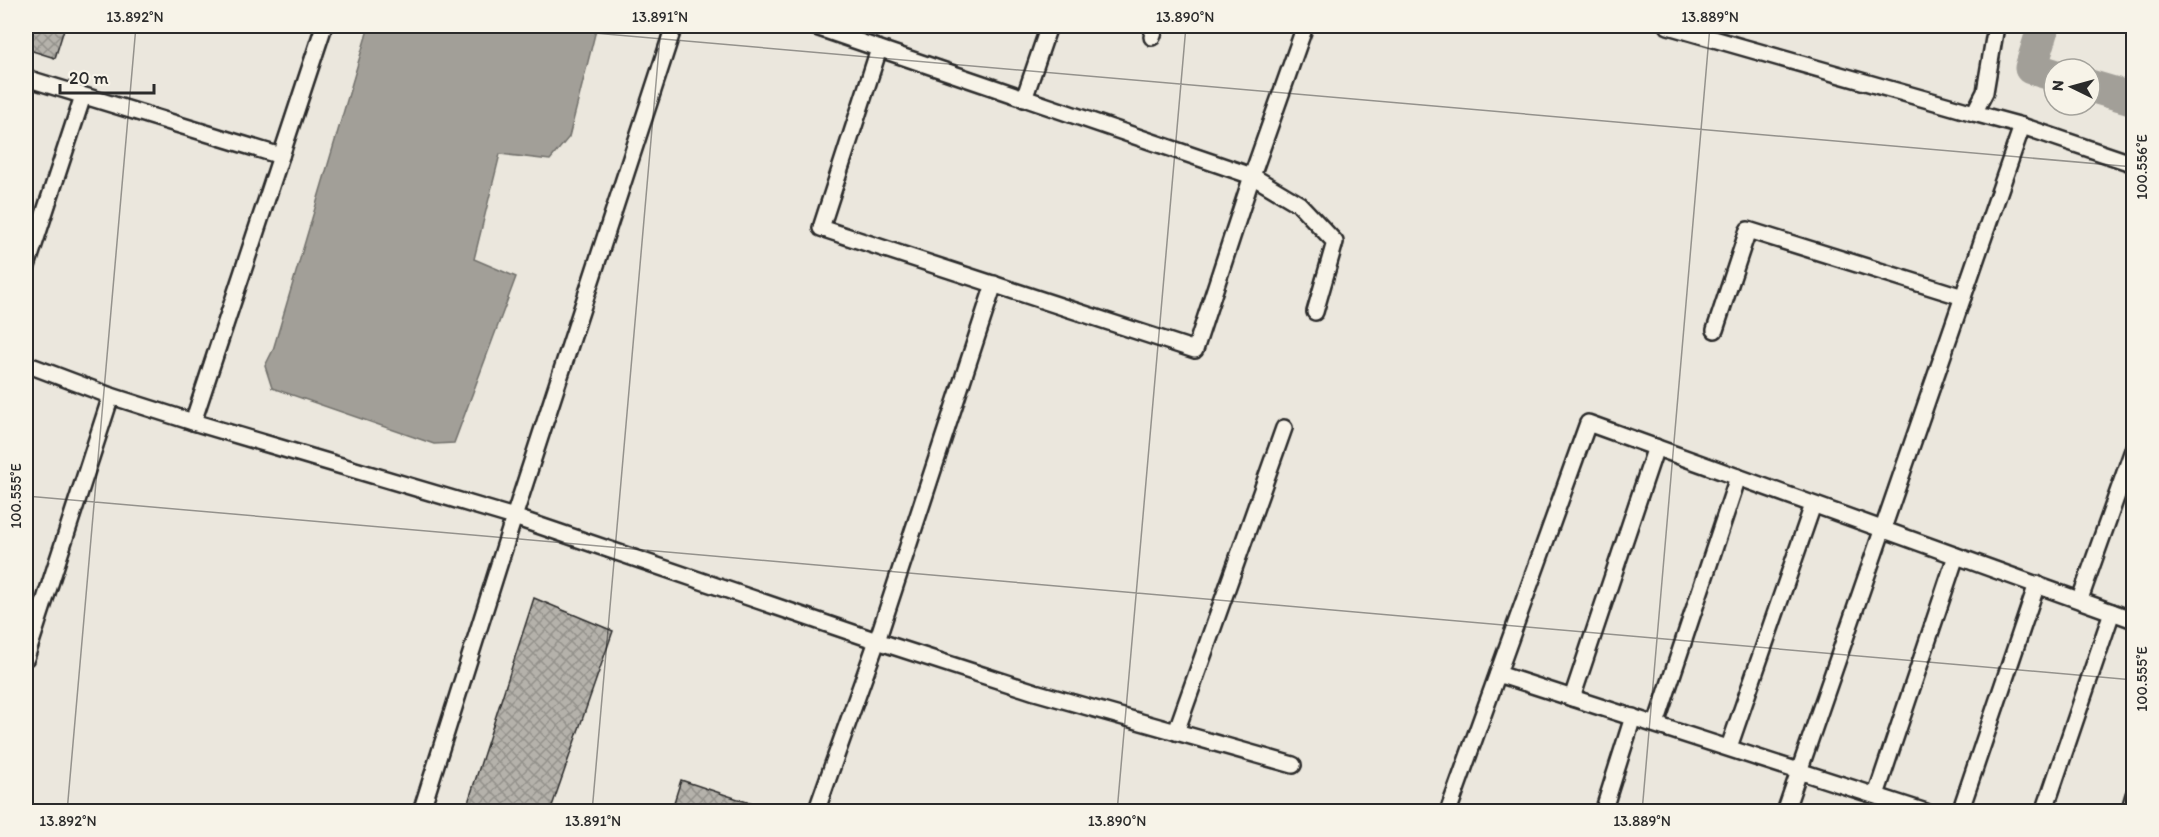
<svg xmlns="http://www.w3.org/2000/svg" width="2159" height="837" font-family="Itim,sans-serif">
  <defs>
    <pattern id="building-cross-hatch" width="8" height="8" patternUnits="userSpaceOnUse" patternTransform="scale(1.5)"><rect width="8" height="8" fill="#b5b2ab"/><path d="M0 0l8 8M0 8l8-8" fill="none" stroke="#93918b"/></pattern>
  </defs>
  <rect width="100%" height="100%" fill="#ebe7dd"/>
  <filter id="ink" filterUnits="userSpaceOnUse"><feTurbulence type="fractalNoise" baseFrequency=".0167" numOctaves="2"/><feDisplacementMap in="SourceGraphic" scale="12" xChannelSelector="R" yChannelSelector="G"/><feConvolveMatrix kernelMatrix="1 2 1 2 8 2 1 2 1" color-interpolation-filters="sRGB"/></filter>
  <g filter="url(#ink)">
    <path fill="#a29f98" stroke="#72716c" stroke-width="1.5" d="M369 26H597L569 137 550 160 500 154 474 259 516 277 454 443 434 444 272 388 265 366 273 350Z"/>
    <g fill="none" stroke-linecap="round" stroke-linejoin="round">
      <g stroke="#a29f98" stroke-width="33">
        <path d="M2044 26 2031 68 2054 75"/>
        <path d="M2090 86 2134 99"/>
      </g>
    </g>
    <g fill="url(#building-cross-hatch)" stroke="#2b2b2b" stroke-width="1.5">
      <path d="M26 26H65L55 58 26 49Z"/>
      <path d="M534 598 613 631 550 812H465Z"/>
      <path d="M681 780 765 808 764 812H671Z"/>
    </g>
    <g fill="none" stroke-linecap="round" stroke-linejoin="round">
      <g stroke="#2b2b2b" stroke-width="20">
        <g id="service">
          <path d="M813 26 1252 176 1299 204 1335 242 1315 312"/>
          <path d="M1668 26 1974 113"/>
          <path d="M1996 26 1985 92 1974 113 2022 126 2134 164"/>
          <path d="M1152 37 1156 26"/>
          <path d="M879 49 821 228 1195 350 1252 176 1305 26"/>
          <path d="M26 78 281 156"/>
          <path d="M1024 99 1049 26"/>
          <path d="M26 269 83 96"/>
          <path d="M1715 330 1748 230 1963 297"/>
          <path d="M26 364 111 396 193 422 514 517 877 641 1035 692 1293 765"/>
          <path d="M193 422 324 26"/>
          <path d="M2080 599 2134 447"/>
          <path d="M26 658 111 396"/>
          <path d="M1498 674 1926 812"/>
          <path d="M1572 698 1656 447"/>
          <path d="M1656 724 1738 477"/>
          <path d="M1176 732 1284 428"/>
          <path d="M1729 747 1813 505"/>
          <path d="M1876 795 1956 556"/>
          <path d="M421 812 514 517 674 26"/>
          <path d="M816 812 877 641 994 284"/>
          <path d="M1448 812 1588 423 2134 620"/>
          <path d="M1603 812 1633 717"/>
          <path d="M1785 812 2022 126"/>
          <path d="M1960 812 2037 584"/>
          <path d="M2044 812 2112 612"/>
          <path d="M2129 812 2134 795"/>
        </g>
      </g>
      <use href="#service" stroke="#f7f3e8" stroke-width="15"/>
    </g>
  </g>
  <path fill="none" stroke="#2b2b2b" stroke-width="1.5" stroke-opacity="0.45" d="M513 26 2134 167M26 496 2134 680M67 812 136 26M592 812 661 26M1117 812 1186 26M1642 812 1710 26"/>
  <rect width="2159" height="837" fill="none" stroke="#f7f3e8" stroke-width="66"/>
  <g transform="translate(2072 87) rotate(275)"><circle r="28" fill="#f7f3e8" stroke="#a5a39c" stroke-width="1.5"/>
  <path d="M0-4.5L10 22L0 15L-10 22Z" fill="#2b2b2b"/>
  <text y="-9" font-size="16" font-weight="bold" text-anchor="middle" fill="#2b2b2b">N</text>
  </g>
  <path d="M60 84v9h94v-9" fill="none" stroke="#2b2b2b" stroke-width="3"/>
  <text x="69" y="84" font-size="18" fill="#2b2b2b" stroke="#f7f3e8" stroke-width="4.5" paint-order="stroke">20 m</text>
  <rect x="33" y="33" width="2093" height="771" fill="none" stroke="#2b2b2b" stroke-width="2"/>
  <g font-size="15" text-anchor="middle" fill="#2b2b2b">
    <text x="135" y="22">13.892°N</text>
    <text x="660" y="22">13.891°N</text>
    <text x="1185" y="22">13.890°N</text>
    <text x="1710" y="22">13.889°N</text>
    <text transform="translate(2142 167) rotate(-90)" y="5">100.556°E</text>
    <text transform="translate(16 496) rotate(-90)" y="5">100.555°E</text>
    <text transform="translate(2142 679) rotate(-90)" y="5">100.555°E</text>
    <text x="68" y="826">13.892°N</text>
    <text x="593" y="826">13.891°N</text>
    <text x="1117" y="826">13.890°N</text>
    <text x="1642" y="826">13.889°N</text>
  </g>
</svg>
